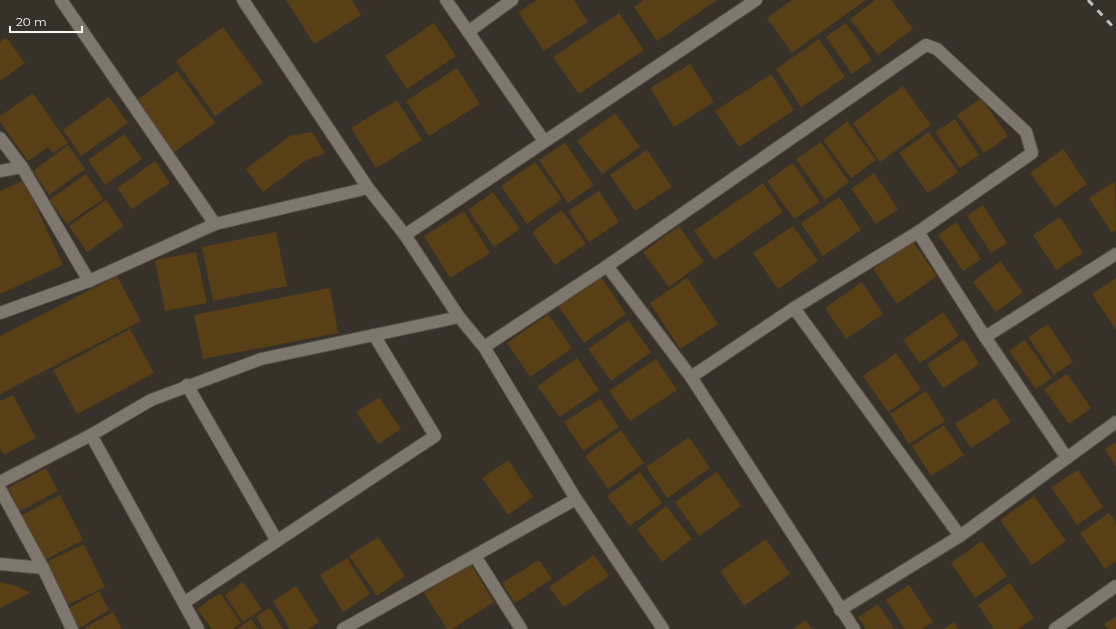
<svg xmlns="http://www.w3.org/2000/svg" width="1116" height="629" font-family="Montserrat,sans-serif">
  <rect width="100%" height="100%" fill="#363129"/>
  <g fill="#583f15">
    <path d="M286 0H352L361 15 314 44Z"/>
    <path d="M537 0H574L588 22 544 51 518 12Z"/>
    <path d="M644 0H717L657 41 634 7Z"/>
    <path d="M792 0H866L792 53 767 18Z"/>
    <path d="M875 0H891L913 29 878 55 850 19Z"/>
    <path d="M619 13 644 50 579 94 553 57Z"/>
    <path d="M434 23 456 56 407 89 385 56Z"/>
    <path d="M846 23 872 60 852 74 826 37Z"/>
    <path d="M223 27 263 82 215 116 176 61Z"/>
    <path d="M6 37 25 63 0 81V42Z"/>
    <path d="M819 39 845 77 801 107 776 69Z"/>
    <path d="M690 64 714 102 674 127 650 88Z"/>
    <path d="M457 68 480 104 429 136 406 101Z"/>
    <path d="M177 71 215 123 174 152 136 101Z"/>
    <path d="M771 74 794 110 739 147 715 111Z"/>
    <path d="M903 86 931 125 880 162 853 123Z"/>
    <path d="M33 93 68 143 53 153 48 147 28 161 0 122V116Z"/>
    <path d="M109 97 128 123 81 156 63 130Z"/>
    <path d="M981 98 1008 136 984 153 957 115Z"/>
    <path d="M397 100 422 140 376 168 351 128Z"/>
    <path d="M615 113 640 147 602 174 577 141Z"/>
    <path d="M955 119 979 155 960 168 935 132Z"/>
    <path d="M847 121 876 160 851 178 823 140Z"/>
    <path d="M312 132 325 153 305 161 263 192 246 169 290 136Z"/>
    <path d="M929 132 958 172 928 193 899 153Z"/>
    <path d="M124 134 142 159 105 185 88 160Z"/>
    <path d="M821 142 849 182 825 200 796 159Z"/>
    <path d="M565 143 594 185 568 203 539 160Z"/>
    <path d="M68 145 85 169 49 195 33 171Z"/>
    <path d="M1063 149 1087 184 1055 207 1030 173Z"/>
    <path d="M647 150 672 187 635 211 610 175Z"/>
    <path d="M155 161 170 183 132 209 117 188Z"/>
    <path d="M535 162 562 199 527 224 501 186Z"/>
    <path d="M793 163 820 202 794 219 767 181Z"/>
    <path d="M874 173 898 209 876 224 851 189Z"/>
    <path d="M86 174 103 199 67 224 49 200Z"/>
    <path d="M24 180 63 265 0 294V191Z"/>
    <path d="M1115 181 1116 230 1112 233 1089 198Z"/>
    <path d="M763 183 783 212 714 260 694 231Z"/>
    <path d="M599 191 619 222 589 242 568 211Z"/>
    <path d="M493 192 520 229 494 247 468 210Z"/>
    <path d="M839 197 861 230 823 256 801 223Z"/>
    <path d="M106 200 124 226 87 252 69 226Z"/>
    <path d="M983 205 1007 243 991 253 967 216Z"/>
    <path d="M562 210 586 244 555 265 532 232Z"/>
    <path d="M464 211 490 253 450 278 424 236Z"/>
    <path d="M1060 217 1083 253 1056 270 1033 235Z"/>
    <path d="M956 222 981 259 963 271 938 235Z"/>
    <path d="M679 226 704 262 669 287 643 252Z"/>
    <path d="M793 226 818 261 778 289 753 253Z"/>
    <path d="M276 232 287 286 213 301 202 247Z"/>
    <path d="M913 242 937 276 897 304 873 269Z"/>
    <path d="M196 252 207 303 165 311 155 260Z"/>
    <path d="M1000 261 1023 292 996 312 973 282Z"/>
    <path d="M599 274 626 314 584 343 556 303Z"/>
    <path d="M117 276 141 321 0 394V336Z"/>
    <path d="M687 278 718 324 680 349 650 303Z"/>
    <path d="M1116 278V330L1092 294Z"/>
    <path d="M862 282 883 314 846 339 825 308Z"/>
    <path d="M330 288 338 333 203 359 194 315Z"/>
    <path d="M943 312 959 336 920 363 903 340Z"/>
    <path d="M548 314 572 348 530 377 507 343Z"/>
    <path d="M628 320 651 352 611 381 588 349Z"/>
    <path d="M1048 324 1073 362 1054 375 1028 337Z"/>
    <path d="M130 329 154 373 77 414 53 370Z"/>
    <path d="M964 339 979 364 943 388 927 364Z"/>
    <path d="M1025 340 1052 378 1036 389 1009 351Z"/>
    <path d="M896 353 921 389 888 412 863 376Z"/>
    <path d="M577 358 599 390 560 417 537 386Z"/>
    <path d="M656 359 677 390 630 421 609 391Z"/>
    <path d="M1067 374 1091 408 1069 424 1044 389Z"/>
    <path d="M926 391 945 421 909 444 890 414Z"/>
    <path d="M13 395 36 438 4 455 0 448V401Z"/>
    <path d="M379 397 401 429 378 444 356 412Z"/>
    <path d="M995 398 1011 422 971 448 955 424Z"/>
    <path d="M600 399 619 427 583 451 564 422Z"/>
    <path d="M944 425 964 455 931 476 912 446Z"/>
    <path d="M621 430 644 463 608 489 585 456Z"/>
    <path d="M689 437 710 468 667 498 646 467Z"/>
    <path d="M1116 442V467L1105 449Z"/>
    <path d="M508 460 533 497 508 515 482 478Z"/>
    <path d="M46 468 58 491 20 511 8 488Z"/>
    <path d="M1078 470 1103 507 1077 525 1051 487Z"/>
    <path d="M640 472 662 503 630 526 607 496Z"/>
    <path d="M717 472 741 506 699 536 675 502Z"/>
    <path d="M60 495 83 540 43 561 20 516Z"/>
    <path d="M1034 496 1066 541 1032 565 1000 520Z"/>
    <path d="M666 506 692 539 662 562 637 529Z"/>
    <path d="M1109 513 1116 523V561L1105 569 1080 533Z"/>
    <path d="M378 537 405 576 377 596 349 556Z"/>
    <path d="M766 539 790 574 744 606 720 571Z"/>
    <path d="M982 541 1007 576 975 598 951 563Z"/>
    <path d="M84 544 105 587 63 607 42 564Z"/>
    <path d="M594 555 609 576 564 607 549 587Z"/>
    <path d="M347 558 370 594 343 612 320 575Z"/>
    <path d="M539 560 552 579 515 603 502 583Z"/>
    <path d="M471 564 494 602 452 629H447L424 593Z"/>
    <path d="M0 582 19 587 30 593 0 608Z"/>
    <path d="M243 582 262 609 243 622 225 595Z"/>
    <path d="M1010 583 1034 618 1018 629H994L978 605Z"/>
    <path d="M909 585 933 622 922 629H905L886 600Z"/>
    <path d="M296 586 319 622 308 629H290L273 601Z"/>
    <path d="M99 591 109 610 79 628 68 609Z"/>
    <path d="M220 593 241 623 233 629H212L197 609Z"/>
    <path d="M878 604 895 629H866L858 617Z"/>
    <path d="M270 608 283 629H263L256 616Z"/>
    <path d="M113 612 122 629H83Z"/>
    <path d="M1116 616V629H1108L1104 624Z"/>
    <path d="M251 619 258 629H237Z"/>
    <path d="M806 620 813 629H793Z"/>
    <path d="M954 622 958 629H943Z"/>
  </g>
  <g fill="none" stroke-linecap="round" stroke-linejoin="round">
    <g stroke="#524e46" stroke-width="14">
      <g id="minor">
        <path d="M61 0 215 224"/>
        <path d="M243 0 368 188 405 235 459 317 484 347 576 499 663 629"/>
        <path d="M446 0 544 141"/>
        <path d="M468 32 512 0"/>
        <path d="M0 138 22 167 89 281"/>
        <path d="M0 171 22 167"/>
        <path d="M918 232 985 337 1067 458"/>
        <path d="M405 235 756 0"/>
        <path d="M607 266 691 377 854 629"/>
        <path d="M794 308 960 536"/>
        <path d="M0 313 89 281 215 224 368 188"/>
        <path d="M985 337 1116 254"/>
        <path d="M484 347 607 266 926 45 937 49 1026 132 1032 153 918 232 794 308 691 377"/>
        <path d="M187 385 277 541"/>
        <path d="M91 435 198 629"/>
        <path d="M0 482 91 435 151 400 261 359 459 317"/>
        <path d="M0 489 43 568 72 629"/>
        <path d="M475 556 521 629"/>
        <path d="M0 564 43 568"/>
        <path d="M185 602 435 436 374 335"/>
        <path d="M840 610 960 536 1116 422"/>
        <path d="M343 629 576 499"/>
        <path d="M1055 629 1116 586"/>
      </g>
    </g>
    <use href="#minor" stroke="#7e776e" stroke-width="12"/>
    <path stroke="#c1bdb7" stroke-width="3" stroke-dasharray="7 7" stroke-linecap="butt" d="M1088 0 1116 30"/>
  </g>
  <path d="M10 26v6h72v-6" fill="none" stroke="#f8f4ef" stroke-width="2"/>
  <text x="16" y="26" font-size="12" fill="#f8f4ef" stroke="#363129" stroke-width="3" paint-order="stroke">20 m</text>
</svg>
